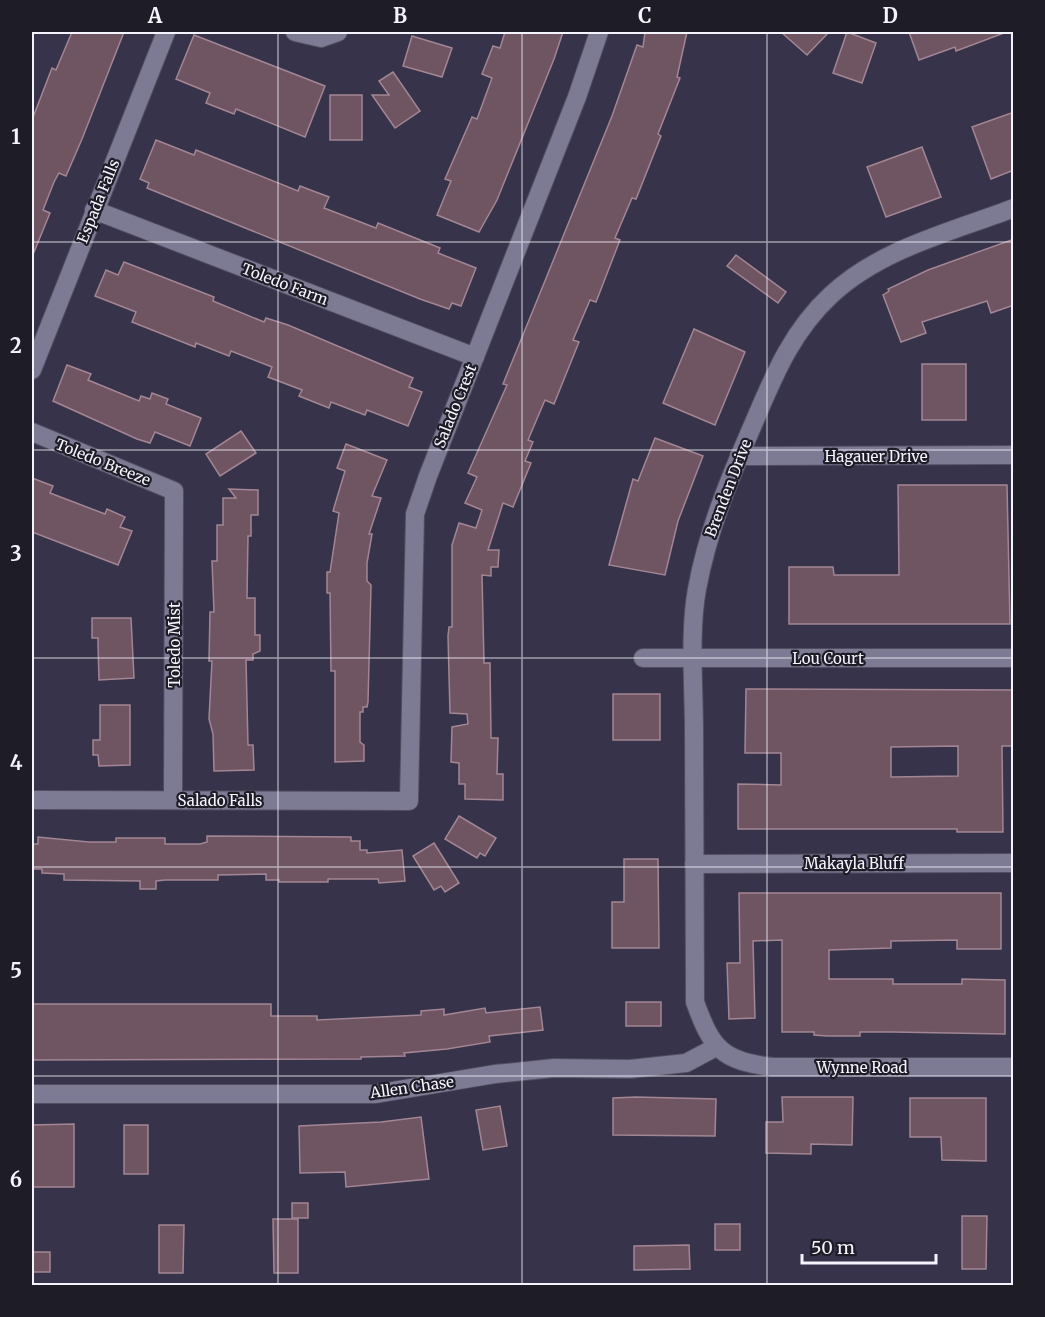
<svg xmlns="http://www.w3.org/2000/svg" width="1045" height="1317" font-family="Merriweather,serif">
  <rect width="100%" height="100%" fill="#36334a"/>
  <g fill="#6f5462" stroke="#a38694" stroke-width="1.5" fill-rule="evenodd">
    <path d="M72 32H124L82 139 66 176 59 173 54 182 43 210 50 213 32 257V120L52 68 56 70Z"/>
    <path d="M505 32H563L554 59 497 200 479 232 437 215 451 181 445 179 472 117 477 119 492 78 482 74 493 46 500 48Z"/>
    <path d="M645 32H687L677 77 680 78 658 134 661 136 636 199 632 198 615 238 620 240 596 302 590 300 573 340 579 342 554 404 545 400 528 440 533 442 525 461 531 463 513 507 503 503 488 550H499L498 567H491V576L482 575 484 663H490L491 738H498L497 774H503V800L465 799V784H459V763L451 762 452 727 468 724 467 714 450 713 448 636 449 627H452V545L459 523 476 528 482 510 465 503 477 477 468 473 507 385 503 384 612 116 637 45 643 47Z"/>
    <path d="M781 32H829L807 55Z"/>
    <path d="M847 32 876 43 862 83 833 73Z"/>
    <path d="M909 32H1004V33L956 51 955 47 919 60Z"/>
    <path d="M194 35 325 86 305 137 236 109 234 114 206 103 210 93 176 79Z"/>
    <path d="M412 36 452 48 442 77 403 66Z"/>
    <path d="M393 72 420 111 395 128 372 95H389L379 81Z"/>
    <rect x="330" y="95" width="32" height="45"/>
    <path d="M1014 112V170L991 179 972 127Z"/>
    <path d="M156 140 194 155 196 150 298 191 300 186 329 197 324 208 376 228 378 223 440 248 438 253 476 268 461 306 452 303 449 309 420 299 147 188 149 183 140 179Z"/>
    <path d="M922 147 941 197 886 217 867 167Z"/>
    <path d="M1014 239V305L991 313 987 301 922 322 926 333 901 342 883 295 889 291 888 289 928 270Z"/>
    <path d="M736 255 786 292 778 303 727 266Z"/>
    <path d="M124 262 214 297 213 301 264 322 266 318 288 325 413 378 409 387 422 392 408 426 367 410 365 415 331 402 329 408 299 396 302 390 268 377 272 367 231 351 229 356 196 343 195 347 132 322 136 312 95 296 106 270 118 275Z"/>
    <path d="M694 329 745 352 715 425 663 403Z"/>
    <rect x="922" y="364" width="44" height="56"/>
    <path d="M67 365 91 374 88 380 139 401 141 396 150 399 152 393 168 399 166 404 201 418 190 446 155 432 150 443 137 439 53 401Z"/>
    <path d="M241 431 256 453 220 476 206 454Z"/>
    <path d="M655 438 703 456 678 521 665 575 609 565 633 479 638 481Z"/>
    <path d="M346 444 387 460 372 496 381 498 369 534H372L367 563V581L371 585 368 702 367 707H363V712H360V742L364 745V761L335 762V671H331L330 593H327V572H330L339 513 333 511 345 471 337 468Z"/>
    <path d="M32 478 53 486 50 493 105 514 107 509 125 517 120 527 132 531 118 565 32 532Z"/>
    <path d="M898 485H1007L1010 624H789V567H833L834 575H899Z"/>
    <path d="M229 489 258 490V515H251V536H248L247 598H255V635H260V651L253 654V660H246L248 745H253L254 770 214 771 213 734 209 719 212 661H209L210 612H214L212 561H217V525H223V498H236Z"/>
    <path d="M92 618H131L134 678 99 680 98 644V638H92Z"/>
    <path d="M746 689 1014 690V746H1002L1003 832H957V829H738V784L781 785V753H745ZM958 746V776L891 777V747Z"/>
    <rect x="613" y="694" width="47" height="46"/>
    <path d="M100 705H130V765L99 766 98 755H93V740H100Z"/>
    <path d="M459 816 496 838 485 856 480 853 477 858 445 839Z"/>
    <path d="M207 836 351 837V841H360V850H367V853L402 850 405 881 379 883 378 879H328V882H279V880H266V874L218 875V880H165L156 881V889H140V881L64 880V874L42 873V869H32V844H38V837L89 842H116V838H165V844H200L207 842Z"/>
    <path d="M434 843 459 883 445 892 441 886 434 890 413 856Z"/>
    <path d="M624 859H658L659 948H612V902H624Z"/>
    <path d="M739 893H1001V949H957V940L891 941V948L829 950V979H893V984H962V979L1005 980V1034L893 1032H860V1036H827L814 1035V1032H782V940L753 941 755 1018 729 1019 727 963H740Z"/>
    <rect x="626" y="1002" width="35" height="24"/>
    <path d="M32 1004H271V1016H317V1020L421 1015V1011L444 1009V1015L485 1008 486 1013 540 1007 543 1030 489 1036 490 1042 447 1049 404 1053 405 1056 361 1057V1059L32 1060Z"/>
    <path d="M636 1097 716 1099 715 1136 613 1135V1098Z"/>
    <path d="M782 1097H853L852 1145 811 1144V1154L766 1153V1122H783Z"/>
    <path d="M910 1098H986V1161L942 1160 941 1137H910Z"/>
    <path d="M500 1106 507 1146 483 1150 476 1110Z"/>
    <path d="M421 1117 429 1179 346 1187 345 1172 300 1173 299 1126 381 1122Z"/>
    <path d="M74 1124V1187H32V1125Z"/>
    <rect x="124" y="1125" width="24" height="49"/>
    <rect x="292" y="1203" width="16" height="15"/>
    <path d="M962 1216H987L986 1269H962Z"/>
    <path d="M273 1219H298V1273H274Z"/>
    <rect x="715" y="1224" width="25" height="26"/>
    <path d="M159 1225H184L183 1273H159Z"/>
    <path d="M689 1245 690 1269 634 1270V1246Z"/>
    <rect x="32" y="1252" width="18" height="20"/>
  </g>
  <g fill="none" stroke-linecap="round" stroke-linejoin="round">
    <g stroke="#514e61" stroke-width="20">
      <g id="street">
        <path d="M295 32 321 38 338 32"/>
        <path d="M1014 208C951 232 880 249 831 295 793 330 775 373 755 420 731 475 708 529 697 589 689 632 694 688 694 732 694 822 694 912 695 1002 712 1049 722 1061 773 1067H1014"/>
        <path d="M94 210 475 357"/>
        <path d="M32 370 166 32"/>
        <path d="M32 432 174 491 173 800"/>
        <path d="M739 456 1014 455"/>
        <path d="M643 658H1014"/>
        <path d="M32 800 409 801 415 514 428 476 577 97 599 32"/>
        <path d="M694 864 1014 863"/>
        <path d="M32 1094H375L495 1074 554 1068 630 1069 686 1063 716 1047"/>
      </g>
    </g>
    <use href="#street" stroke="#7d7a94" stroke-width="18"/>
  </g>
  <path fill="none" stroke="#f4f4fd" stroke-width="1.5" stroke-opacity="0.55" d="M278 32V1286M522 32V1286M767 32V1286M32 242H1014M32 450H1014M32 658H1014M32 867H1014M32 1076H1014"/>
  <g text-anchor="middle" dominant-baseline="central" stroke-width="4.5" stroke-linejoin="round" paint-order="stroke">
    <g font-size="15" fill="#f4f4fd" stroke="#1e1c27">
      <text transform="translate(98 201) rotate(-68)">Espada Falls</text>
      <text transform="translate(285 284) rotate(21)">Toledo Farm</text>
      <text transform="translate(455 406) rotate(-68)">Salado Crest</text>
      <text x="876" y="456">Hagauer Drive</text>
      <text transform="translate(103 462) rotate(22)">Toledo Breeze</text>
      <text transform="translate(728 488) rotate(-69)">Brenden Drive</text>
      <text transform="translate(174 645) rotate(-90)">Toledo Mist</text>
      <text x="828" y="658">Lou Court</text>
      <text x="220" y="800">Salado Falls</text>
      <text x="854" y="863">Makayla Bluff</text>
      <text x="862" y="1067">Wynne Road</text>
      <text transform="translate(412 1087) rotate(-8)">Allen Chase</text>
    </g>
  </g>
  <rect width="1045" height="1317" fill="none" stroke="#1e1c27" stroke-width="66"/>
  <path d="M802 1254v9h134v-9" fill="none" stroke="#f4f4fd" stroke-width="3"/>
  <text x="811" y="1254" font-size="18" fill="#f4f4fd" stroke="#1e1c27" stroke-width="4.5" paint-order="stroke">50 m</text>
  <rect x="33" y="33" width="979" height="1251" fill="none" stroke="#f4f4fd" stroke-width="2"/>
  <g font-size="20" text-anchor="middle" font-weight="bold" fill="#f4f4fd">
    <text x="155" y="23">A</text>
    <text x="400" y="23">B</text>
    <text x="645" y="23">C</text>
    <text x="890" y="23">D</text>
    <text x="16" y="144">1</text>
    <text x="16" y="353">2</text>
    <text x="16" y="561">3</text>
    <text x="16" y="770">4</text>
    <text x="16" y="978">5</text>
    <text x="16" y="1187">6</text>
  </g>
</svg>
